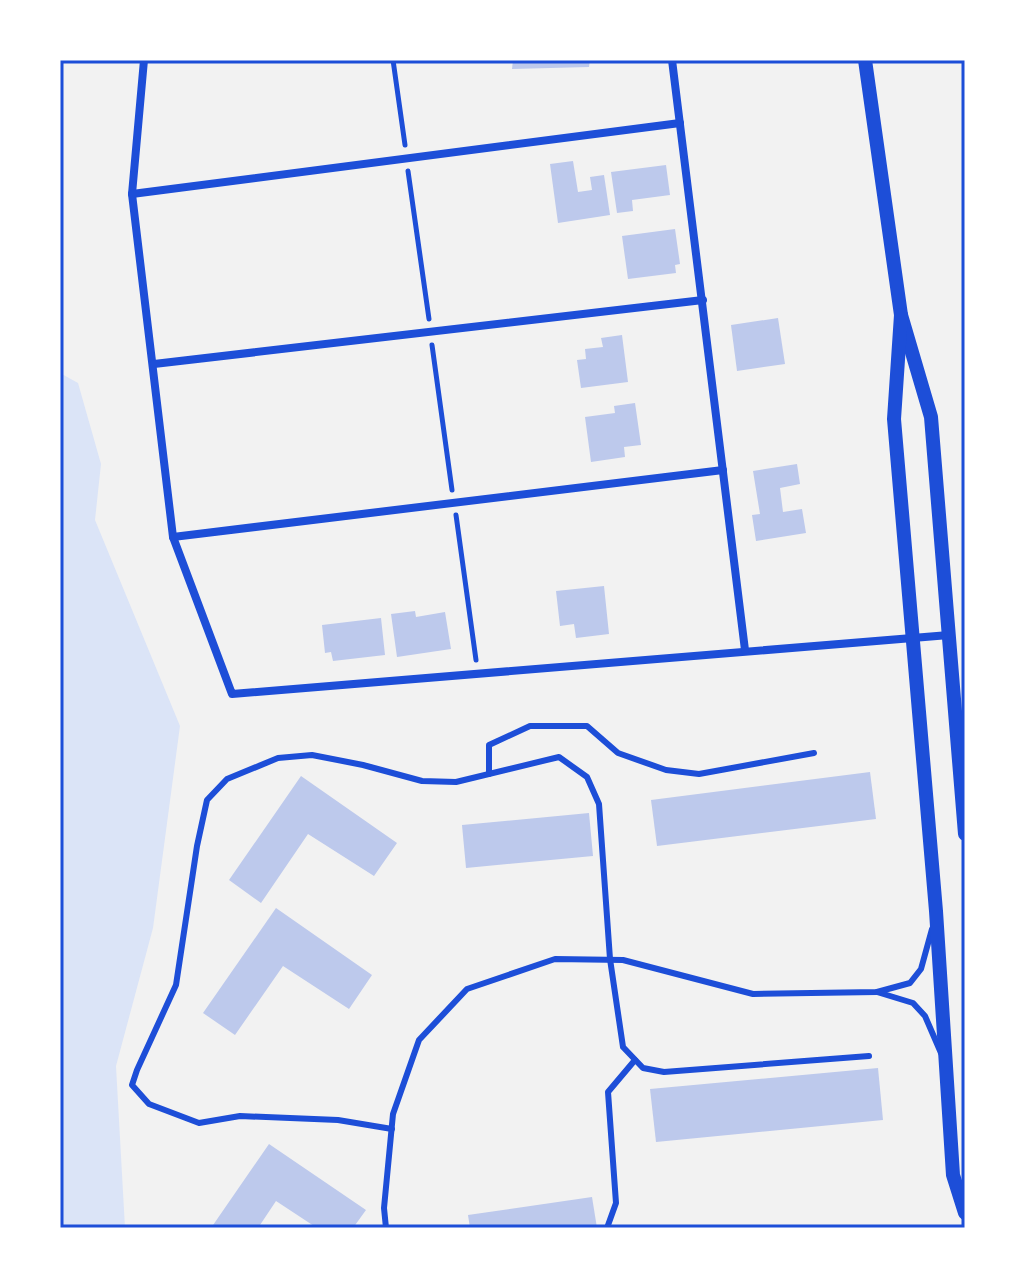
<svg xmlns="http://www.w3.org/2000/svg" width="1025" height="1288" font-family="'Noto Sans',sans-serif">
  <rect width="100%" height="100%" fill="#f2f2f2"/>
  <path fill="#dbe4f7" d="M60 373 78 383 101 464 95 520 180 726 153 928 116 1066 125 1228H60Z"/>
  <g fill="#bdc9ec">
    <path d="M513 60H590L589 67 512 69Z"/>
    <path d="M573 161 578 192 592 190 590 177 604 175 610 215 558 223 550 164Z"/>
    <path d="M666 165 670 195 632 200 633 211 617 213 611 172Z"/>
    <path d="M675 229 680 264 675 265 676 273 628 279 622 236Z"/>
    <path d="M778 318 785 364 737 371 731 325Z"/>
    <path d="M622 335 628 382 581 388 577 360 586 359 585 349 603 347 601 338Z"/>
    <path d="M635 403 641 445 624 447 625 457 591 462 585 417 615 413 614 406Z"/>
    <path d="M797 464 800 484 780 488 783 512 802 509 806 533 756 541 752 515 760 514 753 471Z"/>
    <path d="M604 586 609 634 576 638 574 624 560 626 556 591Z"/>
    <path d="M415 611 416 617 445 612 451 649 397 657 391 614Z"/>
    <path d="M381 618 385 655 333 661 331 652 325 653 322 625Z"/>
    <path d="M870 772 876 819 657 846 651 800Z"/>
    <path d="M301 776 397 843 374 876 308 834 261 903 229 880Z"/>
    <path d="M589 813 593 856 466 868 462 825Z"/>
    <path d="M276 908 372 975 349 1009 283 966 235 1035 203 1013Z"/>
    <path d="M878 1068 883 1120 656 1142 650 1089Z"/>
    <path d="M269 1144 366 1210 353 1228H317L276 1201 258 1228H211Z"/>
    <path d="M592 1197 597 1228H470L468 1215Z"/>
  </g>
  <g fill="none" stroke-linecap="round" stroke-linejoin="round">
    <g stroke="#1d4ed8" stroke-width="5">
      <path d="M393 60 405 145"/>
      <path d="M408 171 429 319"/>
      <path d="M432 345 452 490"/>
      <path d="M456 515 476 660"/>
    </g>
    <g stroke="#1d4ed8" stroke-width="6">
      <path d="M489 774V745L530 726H587L618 753 666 770 699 774 814 753"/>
      <path d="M877 992 913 1003 925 1016 941 1053"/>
      <path d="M392 1129 338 1120 240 1116 199 1123 149 1104 132 1085 137 1070 176 985 197 846 207 800 227 779 278 758 312 755 363 765 422 781 456 782 559 757 587 777 599 804 610 959 623 1047 643 1068 664 1072 869 1056"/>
      <path d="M386 1228 384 1208 393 1114 419 1040 467 989 555 959 623 960 753 994 877 992 910 983 921 969 932 929"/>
      <path d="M607 1228 616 1203 608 1092 635 1060"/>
    </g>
    <g stroke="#1d4ed8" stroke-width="8">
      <path d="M144 60 132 194 173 537 232 694 949 635"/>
      <path d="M672 60 745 650"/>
      <path d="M132 194 680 123"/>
      <path d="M154 364 703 300"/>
      <path d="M173 537 723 470"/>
    </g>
    <g stroke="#1d4ed8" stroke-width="14">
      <path d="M865 60 901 315 931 417 965 834"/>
      <path d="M901 315 894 419 936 911 953 1175 965 1213"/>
    </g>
  </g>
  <rect width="1025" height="1288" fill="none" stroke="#ffffff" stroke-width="124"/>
  <rect x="62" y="62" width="901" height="1164" fill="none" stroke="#1d4ed8" stroke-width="3"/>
</svg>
